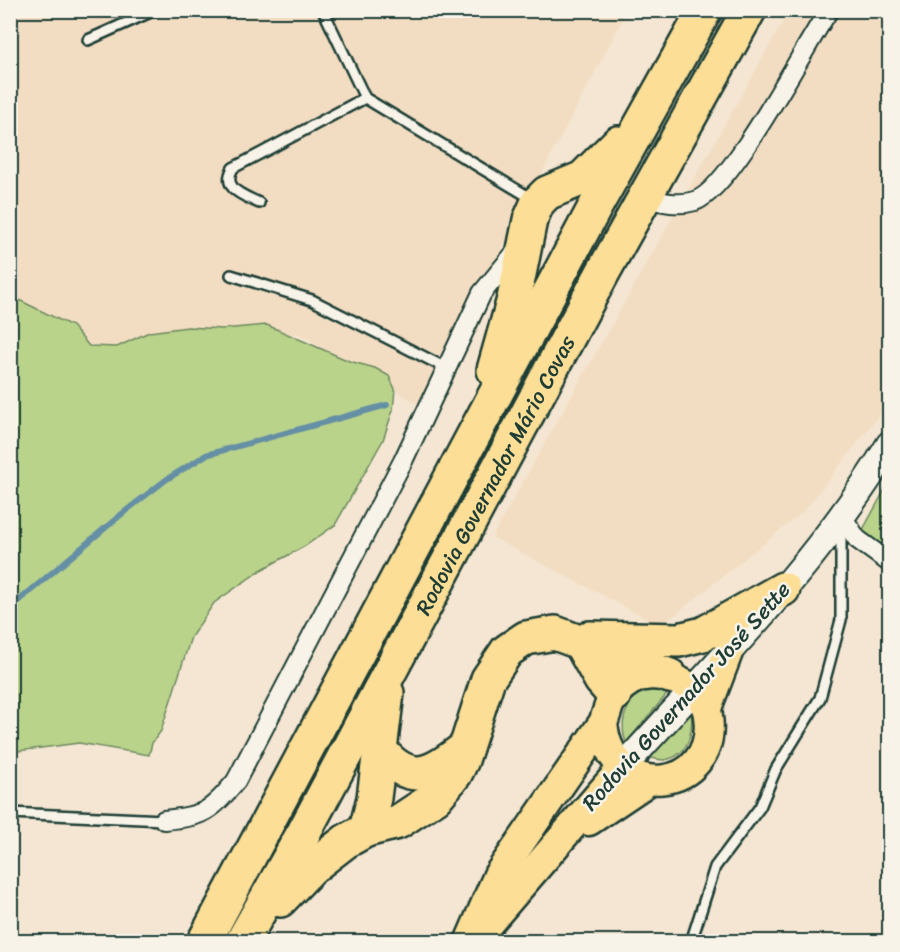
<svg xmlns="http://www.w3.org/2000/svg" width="900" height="952" font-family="Sriracha,sans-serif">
  <rect width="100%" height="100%" fill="#f4e6d2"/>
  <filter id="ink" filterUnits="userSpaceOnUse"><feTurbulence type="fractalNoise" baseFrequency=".0167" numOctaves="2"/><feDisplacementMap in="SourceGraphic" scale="12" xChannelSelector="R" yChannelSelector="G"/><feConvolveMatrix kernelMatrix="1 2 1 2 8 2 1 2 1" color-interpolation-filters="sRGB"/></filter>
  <g filter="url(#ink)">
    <g fill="#f2ddc2">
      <path d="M10 11H627L420 405 297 333 70 380 11 332Z"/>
      <path d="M789 11H889L890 383 883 410 804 511 661 626 492 537Z"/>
    </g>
    <g fill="#b9d38a" stroke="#6c885f" stroke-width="1.5">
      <path d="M11 296 72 326 89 346 117 347 149 332 188 327 223 329 267 325 349 361 375 368 389 376 395 389 393 410 383 440 335 525 305 546 261 570 214 603 191 637 161 731 152 743 149 755 79 743 11 752Z"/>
      <path d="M889 482V561L860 535Z"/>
      <path d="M659 686 673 687 626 743C619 722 625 710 637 692Z"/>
      <path d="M690 702C694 724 693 756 664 760 659 760 651 758 645 757Z"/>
    </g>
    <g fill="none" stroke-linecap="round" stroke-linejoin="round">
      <path stroke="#658fa5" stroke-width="6" d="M10 608 123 513 167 479 206 455 387 405"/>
      <g stroke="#1f3d34" stroke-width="14">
        <g id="lane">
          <path d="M323 10 365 98 534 200"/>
          <path d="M88 40 155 10"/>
          <path d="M259 203C243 195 221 189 233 168L365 98"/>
          <path d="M231 275 312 300 446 368"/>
          <path d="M10 813 164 820"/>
          <path d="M691 942 715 867 760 807 776 769 820 698 841 620V527"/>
        </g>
      </g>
      <g stroke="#1f3d34" stroke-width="22">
        <g id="street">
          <path d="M645 198C662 202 678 206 695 201 731 189 804 47 829 10"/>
          <path d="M841 515 857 539 890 563"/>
          <path d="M164 820C205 816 210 812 236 781L403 461 482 293 519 248"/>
        </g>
      </g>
      <g stroke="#1f3d34" stroke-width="30">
        <path id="secondary" d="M622 768C715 665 818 564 890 444"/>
      </g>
      <g stroke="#1f3d34" stroke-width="33">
        <g id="primary">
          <path d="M707 708 729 650"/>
          <path d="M589 821 650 780"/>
          <path d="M482 931 622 768"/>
          <path d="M469 942 498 875 603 723C607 714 609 701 615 694 636 669 663 672 689 686 698 691 707 705 708 716 719 793 610 806 603 723"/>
        </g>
      </g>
      <g stroke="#1f3d34" stroke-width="38">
        <g id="highway">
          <path d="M494 370 514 299 530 220 538 202 547 193 583 178 618 143"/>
          <path d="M590 638 679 640 703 634 783 589"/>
          <path d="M581 644 601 680 614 695"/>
          <path d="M380 750C411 788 434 773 466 747"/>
          <path d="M366 830 374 798 387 693"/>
          <path d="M280 900 311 868 346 841 366 830 398 822 436 797 455 774 462 760 488 679 507 651 526 638 555 633 670 676"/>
          <path d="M204 942 594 209 705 10"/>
          <path id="s1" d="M242 942 304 832 602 274 749 10"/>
        </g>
      </g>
      <use href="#lane" stroke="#f7f3e8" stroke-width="9"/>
      <use href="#street" stroke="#f7f3e8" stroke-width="18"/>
      <use href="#secondary" stroke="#f7f3e8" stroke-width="26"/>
      <use href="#primary" stroke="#fcde96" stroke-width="28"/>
      <use href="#highway" stroke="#fcde96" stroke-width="33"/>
    </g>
  </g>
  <g text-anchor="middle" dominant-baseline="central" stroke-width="5" stroke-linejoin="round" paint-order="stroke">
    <g font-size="22" fill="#1f3d34" stroke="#f7f3e8">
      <text stroke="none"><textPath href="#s1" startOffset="531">Rodovia Governador Mário Covas</textPath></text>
      <text transform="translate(686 696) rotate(-48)">Rodovia Governador José Sette</text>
    </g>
  </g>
  <rect width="900" height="952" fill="none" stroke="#f7f3e8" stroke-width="36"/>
  <rect x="18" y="18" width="864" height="916" fill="none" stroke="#1f3d34" stroke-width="2" filter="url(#ink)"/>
</svg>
